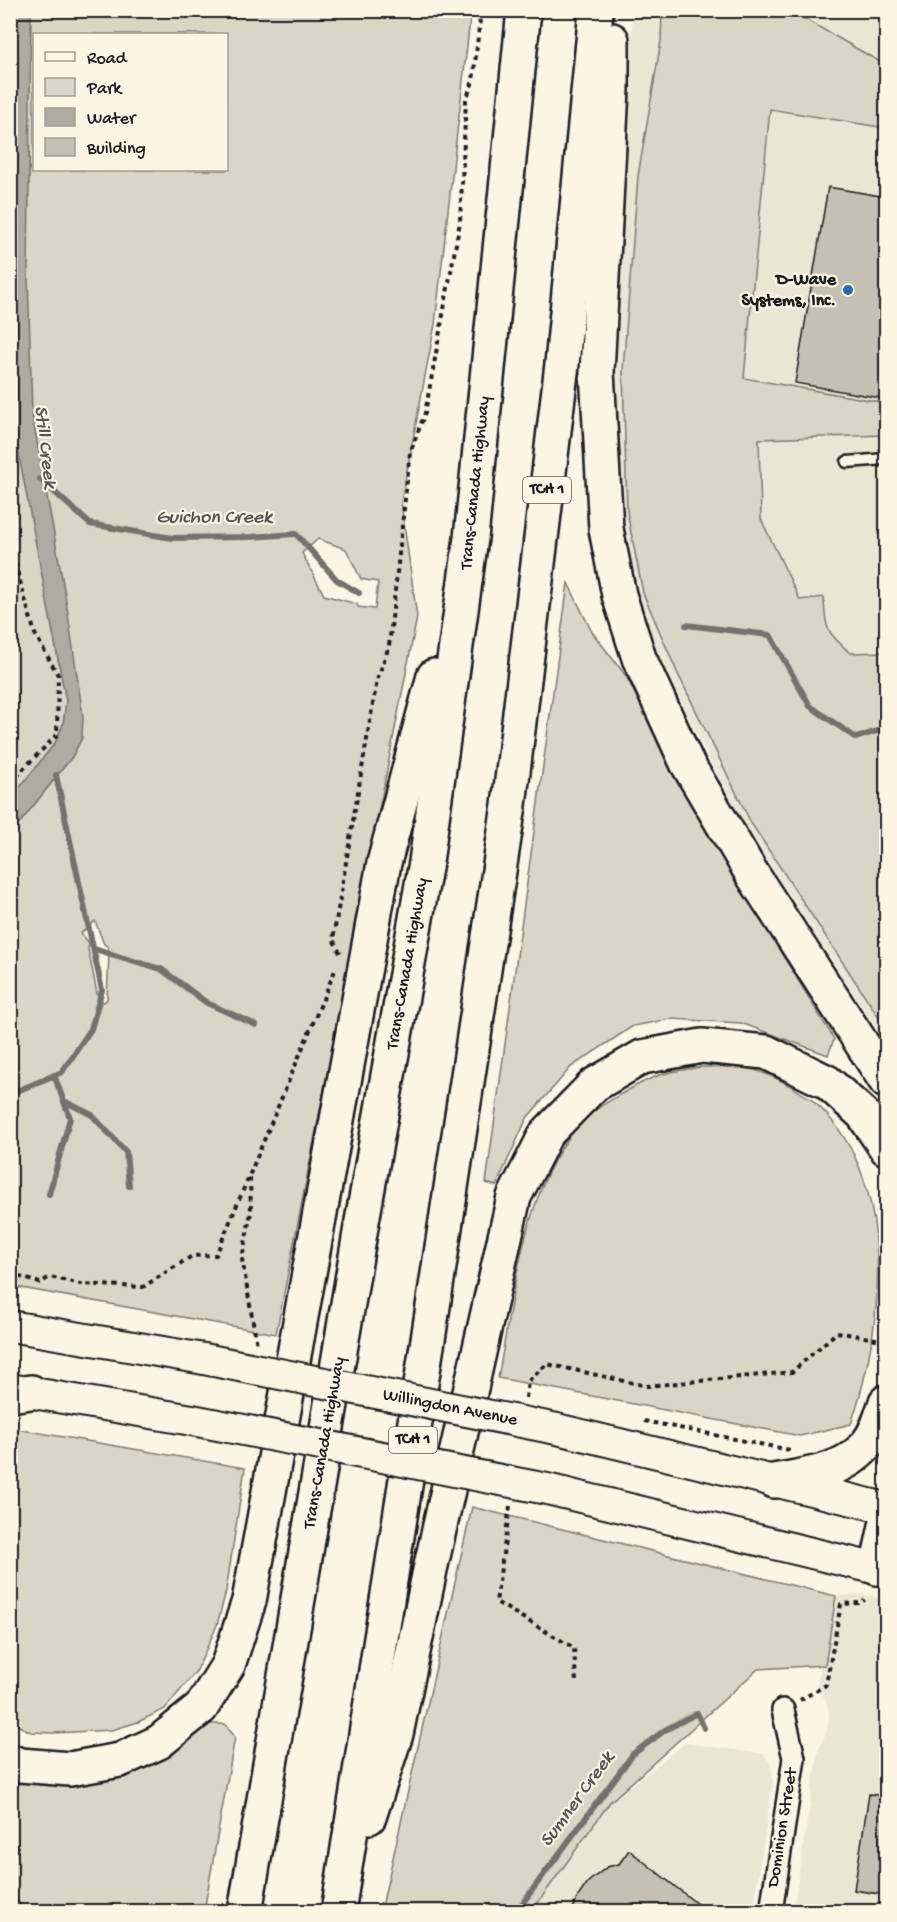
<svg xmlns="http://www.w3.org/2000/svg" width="897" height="1922" font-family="'Gochi Hand',sans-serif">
  <rect width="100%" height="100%" fill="#fcf5e5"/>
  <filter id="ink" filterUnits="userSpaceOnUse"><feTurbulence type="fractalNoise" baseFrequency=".0167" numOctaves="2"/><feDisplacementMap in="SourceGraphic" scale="12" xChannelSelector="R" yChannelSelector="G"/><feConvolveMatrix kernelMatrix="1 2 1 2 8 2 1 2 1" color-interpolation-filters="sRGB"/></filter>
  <g filter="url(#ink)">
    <g fill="#ebe5d6">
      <path d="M633 11H886V1044L746 828 723 787 645 627 628 558 619 497 615 399 629 60Z"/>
      <path d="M862 1594 886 1600V1911L793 1912 818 1752 827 1730 829 1715 826 1701 817 1685 836 1596Z"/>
      <path d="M685 1743 764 1754 771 1765 773 1782 753 1911 532 1912 610 1802Z"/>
    </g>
    <g fill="#dbd5c8" stroke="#7c7872" stroke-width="1.5" fill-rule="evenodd">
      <path d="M10 11H471L435 324 401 502 417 617 276 1334 11 1286ZM34 34H226V170H34ZM318 539 346 549 361 579 378 582 375 609 358 607 357 604 324 595 302 553ZM95 921 104 944 108 947 109 954 107 999 104 1002 98 998 88 949 89 943 81 933Z"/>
      <path d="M662 11H791L882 63 886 101V128L770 109 744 378 886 403V435L759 439 761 519 800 600 824 597C825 631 827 631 850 653L886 652V1028L751 823 677 672 643 593 627 512 623 370 638 176 661 41Z"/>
      <path d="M568 583 592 632 626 676 677 777 727 864 834 1039 828 1055 741 1023 671 1019 633 1026 571 1067 527 1118 496 1186 486 1183Z"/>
      <path d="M701 1067C717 1067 736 1065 751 1069 774 1075 793 1087 812 1100 897 1174 887 1318 851 1424L800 1436 498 1378C513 1299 525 1175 586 1118 598 1106 636 1085 652 1078 666 1071 686 1070 701 1067Z"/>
      <path d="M11 1428 245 1468 226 1591 217 1625 197 1670 165 1709 138 1722 112 1730 53 1733 31 1732 11 1722Z"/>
      <path d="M472 1507 836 1596 825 1665 758 1669 610 1802 532 1911H381Z"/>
      <path d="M205 1724H225L235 1737 204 1911H24L11 1890V1779L41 1785 82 1783 131 1775 170 1752Z"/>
    </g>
    <path fill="#b0aba1" stroke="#75726c" stroke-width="1.5" d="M31 11 28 275 32 414 65 594 83 716 82 738 72 757 11 834V798L55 743 63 724 66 701 12 419V11Z"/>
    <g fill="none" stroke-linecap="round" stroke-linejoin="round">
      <g stroke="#75726c" stroke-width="6">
        <path d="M40 479 90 524 172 538 249 537 296 534 337 580 359 593"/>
        <path d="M686 625 770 635 810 706 856 738 886 728"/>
        <path d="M94 949 161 969 207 1003 256 1025"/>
        <path d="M10 1094 62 1072 91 1029 102 990 56 775"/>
        <path d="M64 1101 92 1115 126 1152 129 1186"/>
        <path d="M49 1194 70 1118 54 1075"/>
        <path d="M516 1912 633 1754 665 1730 697 1713 704 1728"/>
      </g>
    </g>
    <g fill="#c4c0b3" stroke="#1c1c1c" stroke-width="1.5">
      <path d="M828 187 886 197V399L795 383Z"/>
      <path d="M869 1794 886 1796V1895L854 1890Z"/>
      <path d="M629 1850 706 1911H572L577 1898 588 1882 607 1867 619 1864Z"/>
    </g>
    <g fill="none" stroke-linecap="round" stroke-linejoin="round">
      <g stroke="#1c1c1c" stroke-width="15">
        <path id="service" d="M847 462 886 459"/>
      </g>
      <g stroke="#1c1c1c" stroke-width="26">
        <path id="minor" d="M771 1912 794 1758 783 1710"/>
      </g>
      <g stroke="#1c1c1c" stroke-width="34">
        <g id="secondary">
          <path d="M10 1326 204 1359"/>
          <path d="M10 1389 192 1420"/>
          <path d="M557 1429 886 1508"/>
          <path d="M547 1489 886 1571"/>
        </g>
      </g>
      <g stroke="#1c1c1c" stroke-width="38">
        <g id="motorway">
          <path d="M612 40V89L597 372 606 529 619 595 639 658 687 763 752 874 886 1081"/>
          <path d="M10 1395 31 1392"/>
          <path d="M774 1481C806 1475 845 1472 867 1444 877 1432 881 1417 886 1402"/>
          <path d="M877 1568 886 1526"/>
          <path d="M10 1761 20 1765 70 1769 120 1760 159 1742 201 1708 228 1665 249 1601 384 863 434 676"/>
          <path d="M369 1817 396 1734 430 1570 514 1197 546 1134 594 1085 642 1057 702 1046 766 1052 827 1082 863 1114 886 1148"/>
          <path d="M245 1912 361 1227 426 862 471 538 524 10"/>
          <path d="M338 1912 429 1333 509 805 562 364 596 10"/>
        </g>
      </g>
      <g stroke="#1c1c1c" stroke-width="4" stroke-dasharray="4.5 4.5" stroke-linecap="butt">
        <path d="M10 546 35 634 58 675 57 735 26 766 10 785"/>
        <path d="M340 953 333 939 377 680 389 646 410 453 425 413 460 222 466 100 473 81 481 10"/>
        <path d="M250 1178 251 1212 242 1259 257 1345"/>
        <path d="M10 1274 40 1283 50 1277 81 1284 143 1287 192 1256 216 1255 336 968"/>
        <path d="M526 1398 528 1381 547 1364 647 1386 792 1372 837 1332 886 1341"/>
        <path d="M644 1421 790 1450"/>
        <path d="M510 1506 496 1602 574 1648 576 1682"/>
        <path d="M800 1700 826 1685 841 1604 859 1603 865 1600"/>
      </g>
      <use href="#service" stroke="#fcf5e5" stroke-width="10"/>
      <use href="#minor" stroke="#fcf5e5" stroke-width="21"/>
      <use href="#secondary" stroke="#fcf5e5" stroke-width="30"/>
      <use href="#motorway" stroke="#fcf5e5" stroke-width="33"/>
      <g stroke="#1c1c1c" stroke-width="34" stroke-linecap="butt">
        <g id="secondary-bridge">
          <path d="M204 1359 557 1429"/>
          <path d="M192 1420 547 1489"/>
        </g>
      </g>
      <use href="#secondary-bridge" stroke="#fcf5e5" stroke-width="30"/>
    </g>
  </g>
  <circle fill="#1f6fb2" stroke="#fcf5e5" stroke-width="2" cx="848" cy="290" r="6"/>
  <g text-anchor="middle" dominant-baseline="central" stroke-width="4.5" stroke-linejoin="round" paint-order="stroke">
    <g fill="#fcf5e5" stroke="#5f5d58" stroke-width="1.5">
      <rect x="523" y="477" width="48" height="26" rx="4.5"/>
      <rect x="389" y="1427" width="48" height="26" rx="4.5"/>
    </g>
    <g font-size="16" font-weight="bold" fill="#1c1c1c">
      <text x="547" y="490">TCH 1</text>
      <text x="413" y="1440">TCH 1</text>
    </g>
    <g font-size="18" font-weight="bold" fill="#1c1c1c" stroke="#fcf5e5" text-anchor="end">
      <text x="836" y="280">D-Wave<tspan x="836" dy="21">Systems, Inc.</tspan></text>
    </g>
    <g font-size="18" fill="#1c1c1c" stroke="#fcf5e5">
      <text transform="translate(476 483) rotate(-84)">Trans-Canada Highway</text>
      <text transform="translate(408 964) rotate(-80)">Trans-Canada Highway</text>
      <text transform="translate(450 1408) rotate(11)">Willingdon Avenue</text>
      <text transform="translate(325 1443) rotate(-80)">Trans-Canada Highway</text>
      <text transform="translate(783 1828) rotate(-81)">Dominion Street</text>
    </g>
    <g font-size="20" font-style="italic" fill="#575551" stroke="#fcf5e5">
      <text transform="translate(44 447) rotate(83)">Still Creek</text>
      <text x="214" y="518">Guichon Creek</text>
      <text transform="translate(578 1800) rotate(-54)">Sumner Creek</text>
    </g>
  </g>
  <rect width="897" height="1922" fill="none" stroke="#fcf5e5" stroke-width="36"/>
  <rect x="18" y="18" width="861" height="1886" fill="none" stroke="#1c1c1c" stroke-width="2" filter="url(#ink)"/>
  <rect x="33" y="33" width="195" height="138" fill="#fcf5e5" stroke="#a29e95" stroke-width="1.5"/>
  <rect x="45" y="52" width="30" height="9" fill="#fcf5e5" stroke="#a29e95" stroke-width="1.5"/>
  <text x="87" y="63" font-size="18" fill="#1c1c1c">Road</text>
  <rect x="45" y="78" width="30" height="18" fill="#dbd5c8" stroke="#a29e95" stroke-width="1.5"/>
  <text x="87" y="93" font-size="18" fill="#1c1c1c">Park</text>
  <rect x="45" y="108" width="30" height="18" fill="#b0aba1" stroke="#a29e95" stroke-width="1.5"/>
  <text x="87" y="123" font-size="18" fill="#1c1c1c">Water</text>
  <rect x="45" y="138" width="30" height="18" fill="#c4c0b3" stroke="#a29e95" stroke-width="1.5"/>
  <text x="87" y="153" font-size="18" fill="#1c1c1c">Building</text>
</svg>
